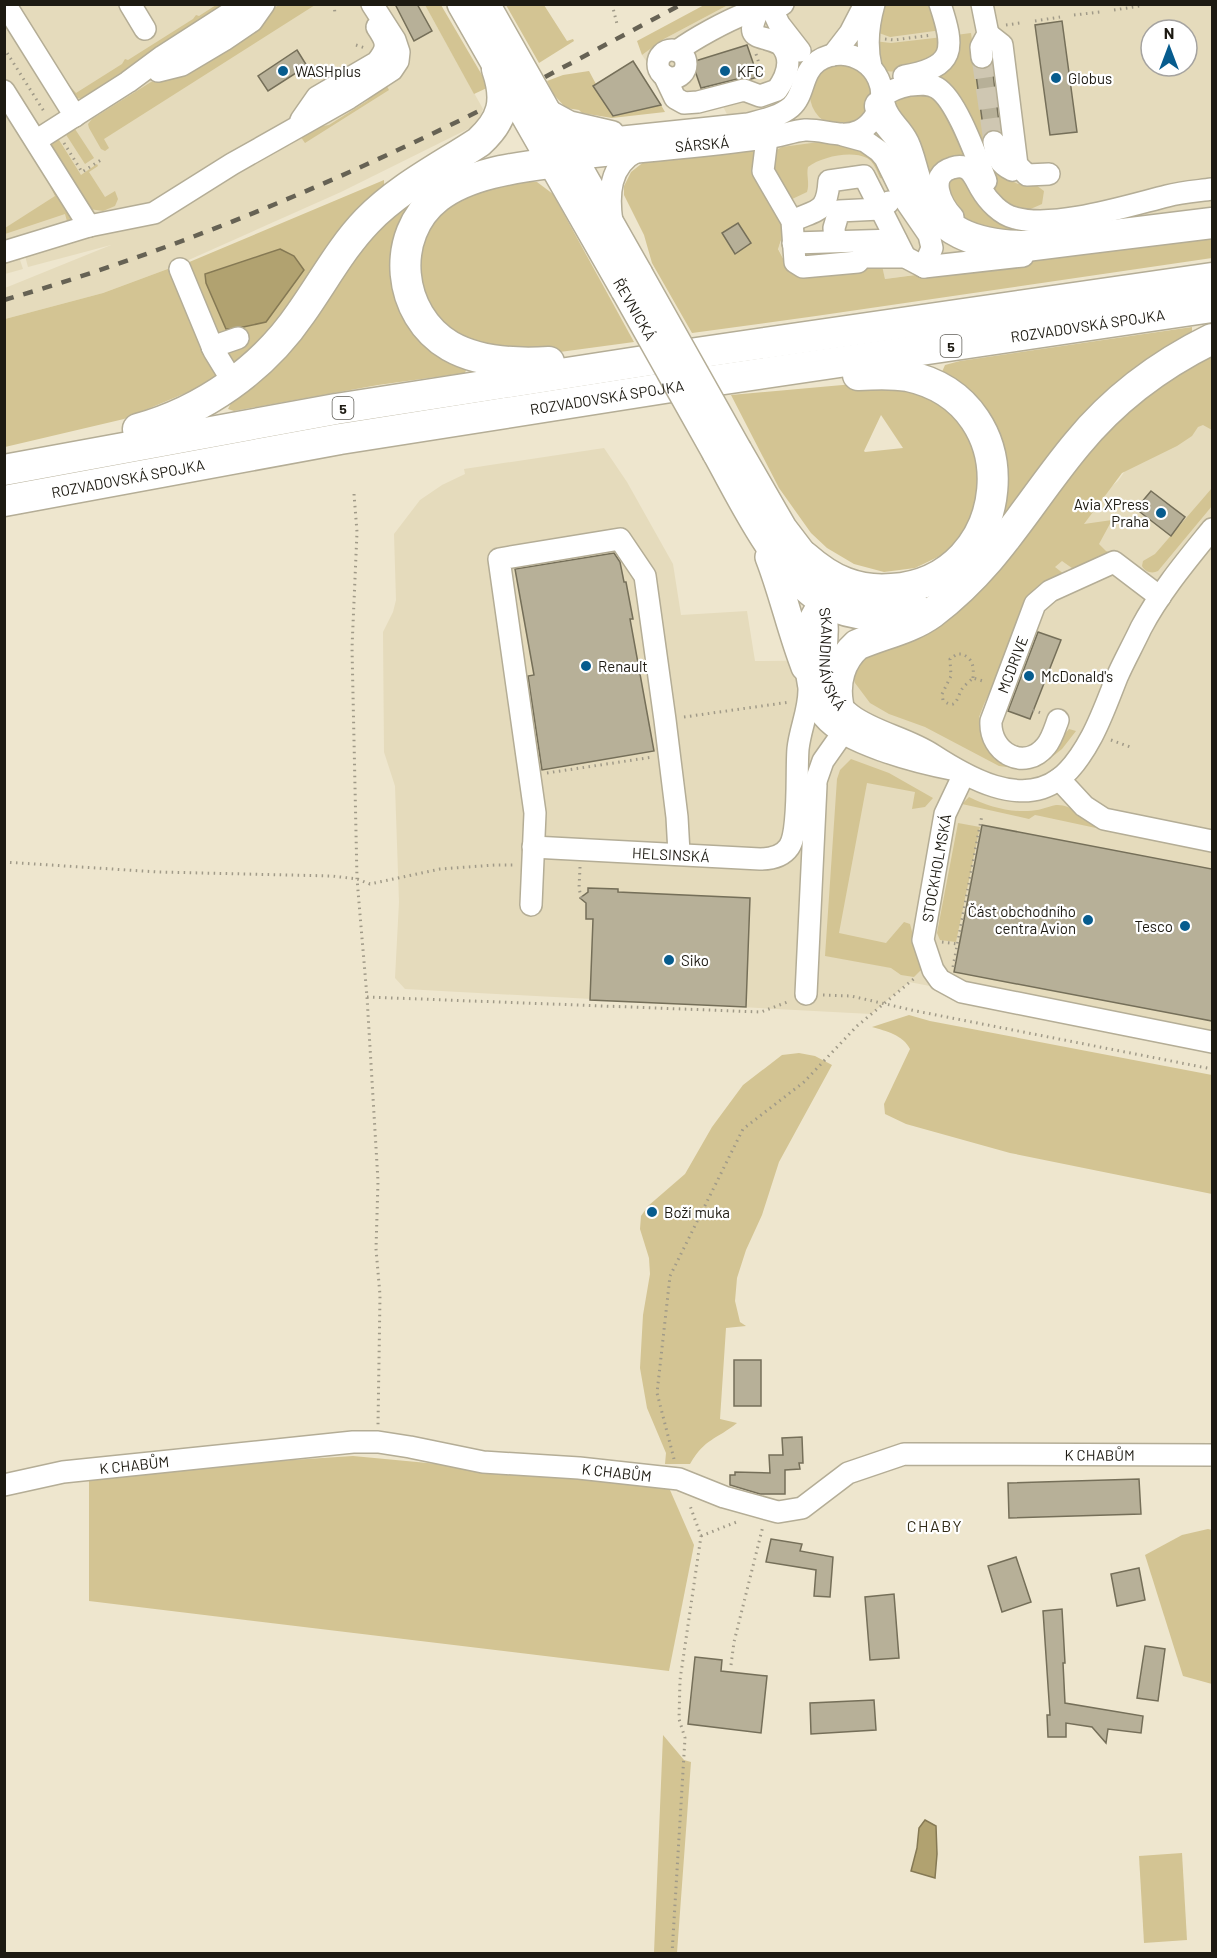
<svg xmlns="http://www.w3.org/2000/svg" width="1217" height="1958" font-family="Barlow,sans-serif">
  <rect width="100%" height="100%" fill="#eee6ce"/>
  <g fill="#e5dbbc" fill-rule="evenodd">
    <path d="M5 5H425L483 109 476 125 341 192 173 267 103 293 5 319V288L111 245 28 267 25 256 19 257 23 269 5 274Z"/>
    <path d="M728 5H1212V234L885 279 881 262 799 276 794 274 790 272 778 248 782 240 754 171 722 104 677 106 642 55 664 39ZM1151 30H1187V66H1151Z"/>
    <path d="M1212 383V1040L909 982 871 1014 405 989 395 978 399 902 395 786 384 752 383 632 393 612 396 600 394 534 420 500 442 485 465 474 464 469 604 448 627 482 673 564 681 615 747 611 755 661 864 660 957 616 1118 481 1136 455Z"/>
  </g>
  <g fill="#d3c493" fill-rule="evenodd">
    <path d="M706 4 728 5 664 39 642 55 637 41Z"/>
    <path d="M886 4 931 5 942 30 890 37 879 33V24Z"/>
    <path d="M216 5H223L173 37 158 52 86 99 75 98 67 86 69 85 76 93 122 64 125 59 128 60 193 19 196 15 199 16Z"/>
    <path d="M278 5H315L104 139 109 148 105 151 101 149 89 128 88 124 92 119 151 82 191 67 256 26Z"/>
    <path d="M425 5H441L489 87 474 94Z"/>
    <path d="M506 5H544L567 41 573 39 574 41 539 63Z"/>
    <path d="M971 33 986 144 1004 177 1018 184 1036 185 1044 191 1042 204 1026 211 1009 205 1000 198 995 191 985 165 935 81 956 35Z"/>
    <path d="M943 37 938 56C925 61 888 82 880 65 877 58 876 48 874 41L891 43Z"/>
    <circle cx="841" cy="95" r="31"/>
    <path d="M589 71 613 116 661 105 665 112 612 118 582 113 579 110 566 108 554 95 547 81 563 75Z"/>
    <path d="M383 79 389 90 305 143 298 133 304 129 329 125 367 101Z"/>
    <path d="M923 89 941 98 967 159 933 202 893 99Z"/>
    <path d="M72 127 75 129 94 158 85 164 63 130Z"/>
    <path d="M54 132 81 175 97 164 98 166 89 172 105 197 115 191 118 199 115 206 103 211 89 209 46 141Z"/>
    <path d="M819 142 837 145H849L872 154 885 179 880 178C877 171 874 162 867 158 851 150 821 157 808 167 806 175 810 183 807 192L788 201 772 173 775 151 782 147Z"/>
    <path d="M758 149 784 224V231L778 249 790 272 799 276 881 261 885 279 1212 236V258L816 316 692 333 652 263 644 235 624 195V186L631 172 645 161ZM738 223 751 243 735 253 722 233Z"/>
    <path d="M963 173C980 200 992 229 1028 232L1141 210 1143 222 1053 238 990 233 958 215 946 194 949 179Z"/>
    <path d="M384 180V190L297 299 235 367 227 354 245 337 243 327 266 321 234 329 220 335 215 333 187 263Z"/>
    <path d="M522 181 537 182 553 194 634 342 545 354 468 341 439 319 420 286 422 240 438 214 465 195Z"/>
    <path d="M50 186H53L73 215V221L68 225 65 214 5 234V228L55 196Z"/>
    <path d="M415 194 396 242 466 370 465 373 378 385 234 411 228 409 231 403 260 379 345 263Z"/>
    <path d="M173 267 219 379 124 419 5 447V319L103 293Z"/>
    <path d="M1192 327V333L975 560 989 417 977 400 942 372 945 365 960 361Z"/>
    <path d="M1212 346V430L1203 425 1198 427 1192 436 1177 446 1122 473 1084 524 1112 520 1099 544 1106 551 1114 554 1079 573 1062 561 1055 567 1069 578 1012 646 984 704 979 717 1001 755 1057 743 1069 729 1076 731 1062 749 1043 764 1033 768 1023 769 999 766 925 727 889 714 870 703 855 683 853 675 854 666 871 653 1124 406Z"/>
    <path d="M887 381 941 402 962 422 976 447 979 503 966 532 944 554 915 568 884 572 854 564 827 548 811 533 779 488 731 395ZM881 415 903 448 865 452 864 451Z"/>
    <path d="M1212 488V506L1158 571C1152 574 1145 572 1142 566L1143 561 1155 554Z"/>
    <path d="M851 759 889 773 933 798 925 807 912 809 915 792 867 783 839 933 886 943 904 922 910 924 922 969 914 977 901 975 891 968 825 956 837 779 840 770Z"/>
    <path d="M969 797C987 806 1007 812 1028 811 1038 811 1047 807 1056 805 1071 804 1087 818 1096 828L1040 816 1035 815 1029 819 962 804Z"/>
    <path d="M958 823 980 827 956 942 940 940 937 933Z"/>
    <path d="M909 1015 930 1021 1212 1075V1194L1010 1153 906 1124 885 1114 884 1104 910 1049C903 1035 886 1031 872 1027Z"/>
    <path d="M799 1053 815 1056 832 1065 779 1162 762 1215 746 1250 737 1278 735 1301 740 1322 746 1326 726 1328 720 1419 737 1423C716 1440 705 1438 690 1464H665L666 1453 647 1408 640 1368 643 1315 650 1274 649 1258 640 1229 641 1216 648 1206 685 1174 712 1127 743 1085 782 1055Z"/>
    <path d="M353 1456 661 1485 670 1490 694 1545 669 1671 89 1601V1476L198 1466Z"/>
    <path d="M1208 1529 1212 1530V1684L1183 1676 1145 1555 1182 1535Z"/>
    <path d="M663 1735 684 1760 691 1762 677 1953H654Z"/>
    <path d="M1182 1853 1187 1940 1144 1943 1139 1856Z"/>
  </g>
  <g fill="#b1a270" stroke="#857954" stroke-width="1.5">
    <path d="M280 249 294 256 304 270 266 322 234 329H226L206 283 205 274Z"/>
    <path d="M925 1820 936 1826 937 1854 935 1878 911 1871 917 1848 919 1828Z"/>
  </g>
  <g fill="#b7b098" stroke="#756f59" stroke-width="1.5">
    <path d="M395 4H417L432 31 414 41Z"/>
    <path d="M1062 21 1077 132 1050 135 1035 25Z"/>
    <path d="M747 45 758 77 751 79 741 78 701 88 692 62Z"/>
    <path d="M297 50 307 66 268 91 258 76Z"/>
    <path d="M633 61 661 105 613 116 593 86Z"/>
    <path d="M992 65 1000 131 991 130 984 134 975 67 984 70Z"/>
    <path d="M738 223 751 243 735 254 722 233Z"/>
    <path d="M1151 491 1185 517 1171 536 1136 509Z"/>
    <path d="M614 553 620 562 624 582H626L633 619H630L654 751 542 770 528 676 534 675 515 569Z"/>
    <path d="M1038 632 1061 640 1030 719 1008 711Z"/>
    <path d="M982 825 1212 869V1021L954 972Z"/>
    <path d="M588 888 618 889V892L750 898 746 1007 590 1000 593 919H586V903L580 898 588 892Z"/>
    <rect x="734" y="1360" width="27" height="46"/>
    <path d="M802 1437 803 1463H799L800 1469 785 1470V1494H760L730 1485V1475H735V1472L770 1473 769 1455H783L782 1438Z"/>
    <path d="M1139 1479 1141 1514 1009 1518 1008 1483Z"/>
    <path d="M771 1539 802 1544 800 1551 833 1557 830 1597 814 1596 816 1570 766 1562Z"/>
    <path d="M1016 1557 1031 1602 1002 1612 988 1566Z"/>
    <path d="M1139 1568 1145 1600 1117 1606 1111 1574Z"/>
    <path d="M894 1594 899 1658 870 1660 865 1597Z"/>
    <path d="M1062 1609 1065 1663H1063L1065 1703 1143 1716 1141 1733 1108 1729 1106 1743 1092 1727 1066 1723V1737H1048L1047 1715H1050L1043 1611Z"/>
    <path d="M1145 1646 1165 1649 1158 1701 1137 1698Z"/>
    <path d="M695 1657 722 1660 721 1671 767 1676 761 1733 688 1724Z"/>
    <path d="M874 1700 876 1730 811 1734 810 1703Z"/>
  </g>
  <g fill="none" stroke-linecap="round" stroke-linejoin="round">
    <path stroke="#cfc7b2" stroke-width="21" stroke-dasharray="21 10" stroke-linecap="butt" d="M982 57 994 142"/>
    <g stroke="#b4ad96" stroke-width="24">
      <g id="minor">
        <path d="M5 4 75 116"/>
        <path d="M130 4 145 29"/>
        <path d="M772 9 779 24 800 51"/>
        <path d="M988 34 1002 45 1017 165 1027 175 1049 174"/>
        <circle cx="672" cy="64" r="14"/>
        <path d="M677 51C695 38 726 21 747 13 760 8 771 10 783 4"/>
        <path d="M833 55 850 33 865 4"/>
        <path d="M982 57 981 47 988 34 982 4"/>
        <path d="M871 67C866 46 868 25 874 4"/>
        <path d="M158 71 182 65 224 40 252 21 264 4"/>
        <path d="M664 75 675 98 684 103 698 102 744 90 760 96 777 90C787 76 794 58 780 44 759 33 743 43 759 9"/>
        <path d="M904 76C956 67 955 49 940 4"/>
        <path d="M4 91 89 226"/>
        <path d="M881 98C890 90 899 87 910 85 920 84 929 83 937 88 957 100 977 159 986 181"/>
        <path d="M546 109 570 122 613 132"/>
        <path d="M301 120 317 97 377 62C389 47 387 42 377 27"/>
        <path d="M843 135 865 141 879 151 885 158 907 203 929 235 932 248 924 267"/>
        <path d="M767 138 763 171 792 221 795 262 803 267 858 262 862 257H905L924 267 1023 256"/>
        <path d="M37 140 128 82 163 56 244 4"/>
        <path d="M994 142C996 156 999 164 1012 170L1017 165"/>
        <path d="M565 143 748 124C763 120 779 117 791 107 805 95 801 73 818 61 848 41 888 68 881 103 878 114 870 126 859 131 841 139 824 129 805 130 792 131 779 137 765 138 702 147 638 151 574 159"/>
        <path d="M953 217C941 205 927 175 952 168 970 162 974 177 981 189 988 201 1001 215 1015 218 1055 229 1127 206 1167 196 1182 192 1198 191 1212 189"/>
        <path d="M792 221C818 209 827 213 829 181L864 176 905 257"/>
        <path d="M612 223C608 195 609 165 637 151"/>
        <path d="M835 241 834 228 839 211 880 209 889 202"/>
        <path d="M793 243 896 240"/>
        <path d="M4 252 89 226 154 213 232 164 349 98 392 70 398 61 399 52 395 40 372 4"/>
        <path d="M180 269 214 351 233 382"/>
        <path d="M212 347 238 338"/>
        <path id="s1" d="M1058 720C1055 728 1052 739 1046 746 1025 772 989 753 991 721L1035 604 1050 591 1114 562 1160 597"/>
        <path id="s2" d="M956 770C930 765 906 759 881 750 828 731 804 712 806 651 806 632 806 615 823 602 826 613 828 623 827 634 827 647 824 661 826 674 837 730 894 729 933 755 967 777 1020 808 1059 779 1074 768 1084 751 1092 736 1102 717 1109 697 1117 677 1124 661 1133 645 1141 628 1160 592 1187 560 1212 529"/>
        <path d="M964 774 945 814 923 940 933 970 940 980 962 992 1212 1042"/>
        <path d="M1059 779 1084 806 1104 819 1212 841"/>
        <path d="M810 798 823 761 842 734"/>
        <path id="s3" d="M533 847 760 859C771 859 782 857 789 847 800 831 796 771 798 749 800 729 809 711 809 690"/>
        <path d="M531 905 535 813 499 559 620 539 645 576 665 720 677 817 679 853"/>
        <path d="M806 994 816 785"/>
        <path id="s4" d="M4 1485 63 1472 353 1442H378L410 1447 483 1462 579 1468 679 1479 724 1497 778 1512 802 1508 848 1473 904 1454 1212 1455"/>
      </g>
    </g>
    <g stroke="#b4ad96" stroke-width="30">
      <g id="major">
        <path d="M461 4 625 291"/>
        <path d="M486 4 639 274"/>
        <path d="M738 450 783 528 812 566 817 575"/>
        <path d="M716 453C744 503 774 570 823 602"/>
        <path d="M769 557C783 593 791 631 805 667"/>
      </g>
    </g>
    <g stroke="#b4ad96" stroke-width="33">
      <g id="highway">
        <path d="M880 106C884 123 897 129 904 144 910 157 912 171 917 184 937 233 977 246 1026 246L1212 223"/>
        <path d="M549 362C517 364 478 362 450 346 397 315 389 235 438 197 468 174 513 168 551 163"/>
        <path d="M138 429C203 411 263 369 301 313 323 282 341 248 367 221 399 188 441 167 479 142 503 120 508 101 497 69"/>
        <path d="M4 470 336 409 683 355 1212 278"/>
        <path id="s5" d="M4 501 340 439 690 384 1212 307"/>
        <path d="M805 557C831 580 857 592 892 589 1014 581 1032 403 908 376 891 373 874 374 858 375"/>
        <path d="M823 602C855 617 883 618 916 609"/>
        <path d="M838 704C834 682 840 660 857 645 882 634 910 629 932 613 997 564 1027 504 1077 444 1113 400 1161 364 1212 339"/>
      </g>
    </g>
    <g stroke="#a09a88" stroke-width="3" stroke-dasharray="1.5 4.5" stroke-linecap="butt">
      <path d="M334 4 335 14"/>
      <path d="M612 4 617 24"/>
      <path d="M1114 10 1140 6"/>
      <path d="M1074 15 1100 12"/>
      <path d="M1035 21 1060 17"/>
      <path d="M1006 25 1020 23"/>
      <path d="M885 39 894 40 932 35"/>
      <path d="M356 45 365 48"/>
      <path d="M4 48 45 113"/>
      <path d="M756 54 763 76"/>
      <path d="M64 143 82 172 101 160"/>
      <path d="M354 494 357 532 352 648 357 879 367 997 378 1181 376 1249 380 1295 378 1425"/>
      <path d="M973 678C974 666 973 659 962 654H957L950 659 951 676 942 694 943 700C957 712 957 696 962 689 965 685 970 681 973 678L986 682"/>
      <path d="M1033 710 1041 713"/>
      <path d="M684 717 790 702"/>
      <path d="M1111 740 1133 748"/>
      <path d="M547 773 653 757"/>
      <path d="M4 862 158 872 332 876 357 879 370 884 440 869 495 865H516"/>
      <path d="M580 867 579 888 581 897 583 898"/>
      <path d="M942 942 958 944"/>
      <path d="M953 967 982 815"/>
      <path d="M823 995 851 996 916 1011 1212 1069"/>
      <path d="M367 997 761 1012 790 1001"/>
      <path d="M674 1459 657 1393 670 1276 743 1129 804 1082 857 1026 916 977"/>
      <path d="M701 1536 739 1521"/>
      <path d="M731 1665 734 1642 763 1526"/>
      <path d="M672 1954 685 1738 679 1719 680 1680 701 1536 689 1503"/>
    </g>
    <use href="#minor" stroke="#fff" stroke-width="21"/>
    <use href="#major" stroke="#fff" stroke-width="27"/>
    <use href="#highway" stroke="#fff" stroke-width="30"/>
    <g stroke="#666254" stroke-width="4.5" stroke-dasharray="10 10" stroke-linecap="butt">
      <path d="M545 77 682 4"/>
      <path d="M4 300C170 252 328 186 483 109"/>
    </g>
    <g stroke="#b4ad96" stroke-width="30" stroke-linecap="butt">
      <g id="major-bridge">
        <path d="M639 274 738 450"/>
        <path d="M625 291 716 453"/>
      </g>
    </g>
    <use href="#major-bridge" stroke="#fff" stroke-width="27"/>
  </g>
  <g fill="#075c8e" stroke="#fff" stroke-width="2">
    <circle cx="283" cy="71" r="6"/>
    <circle cx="725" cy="71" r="6"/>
    <circle cx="1056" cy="78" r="6"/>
    <circle cx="1161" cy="513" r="6"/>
    <circle cx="586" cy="666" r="6"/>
    <circle cx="1029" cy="676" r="6"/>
    <circle cx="1088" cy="920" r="6"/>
    <circle cx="1185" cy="926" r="6"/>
    <circle cx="669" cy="960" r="6"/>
    <circle cx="652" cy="1212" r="6"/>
  </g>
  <g text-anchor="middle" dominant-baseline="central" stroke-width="4.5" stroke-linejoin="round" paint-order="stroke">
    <g fill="#fff" stroke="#615f59" stroke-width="1.5">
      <rect x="940.5" y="335" width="21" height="22" rx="4.5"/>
      <rect x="332.5" y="397" width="21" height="22" rx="4.5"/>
    </g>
    <g font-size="14" font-weight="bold" fill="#1d1a12">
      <text x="951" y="346">5</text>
      <text x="343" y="408">5</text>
    </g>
    <g font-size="15" fill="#1d1a12" stroke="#fff" text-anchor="start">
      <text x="295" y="71">WASHplus</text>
      <text x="737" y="71">KFC</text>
      <text x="1068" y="78">Globus</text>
      <text x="1149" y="504" text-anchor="end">Avia XPress<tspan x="1149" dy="17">Praha</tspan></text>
      <text x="598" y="666">Renault</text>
      <text x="1041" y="676">McDonald's</text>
      <text x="1076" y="911" text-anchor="end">Část obchodního<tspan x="1076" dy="17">centra Avion</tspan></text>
      <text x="1173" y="926" text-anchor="end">Tesco</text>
      <text x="681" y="960">Siko</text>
      <text x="664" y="1212">Boží muka</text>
    </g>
    <g font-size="15" fill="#1d1a12" stroke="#fff">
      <text transform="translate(702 144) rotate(-5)">SÁRSKÁ</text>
      <text transform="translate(635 309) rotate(60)">ŘEVNICKÁ</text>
      <text stroke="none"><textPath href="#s5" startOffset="1098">ROZVADOVSKÁ SPOJKA</textPath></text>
      <text stroke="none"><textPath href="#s5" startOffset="612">ROZVADOVSKÁ SPOJKA</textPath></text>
      <text stroke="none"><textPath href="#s5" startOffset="126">ROZVADOVSKÁ SPOJKA</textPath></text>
      <text stroke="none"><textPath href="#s2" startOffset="327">SKANDINÁVSKÁ</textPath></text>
      <text stroke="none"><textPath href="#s1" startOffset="171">MCDRIVE</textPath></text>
      <text stroke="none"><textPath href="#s3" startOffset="138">HELSINSKÁ</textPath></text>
      <text transform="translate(936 868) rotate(-80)">STOCKHOLMSKÁ</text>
      <text stroke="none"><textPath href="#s4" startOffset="1122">K CHABŮM</textPath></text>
      <text stroke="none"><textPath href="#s4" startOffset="132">K CHABŮM</textPath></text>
      <text stroke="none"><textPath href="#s4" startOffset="618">K CHABŮM</textPath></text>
    </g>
    <g font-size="16" letter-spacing="1.5" fill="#322c18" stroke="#fff">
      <text x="935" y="1525">CHABY</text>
    </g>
  </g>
  <rect width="1217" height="1958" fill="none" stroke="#1d1a12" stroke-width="12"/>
  <g transform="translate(1169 48)"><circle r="28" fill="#ffffff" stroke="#a5a3a0" stroke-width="1.5"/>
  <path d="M0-4.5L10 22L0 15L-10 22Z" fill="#075c8e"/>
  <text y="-9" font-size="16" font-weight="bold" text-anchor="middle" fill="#1d1a12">N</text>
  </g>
</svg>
